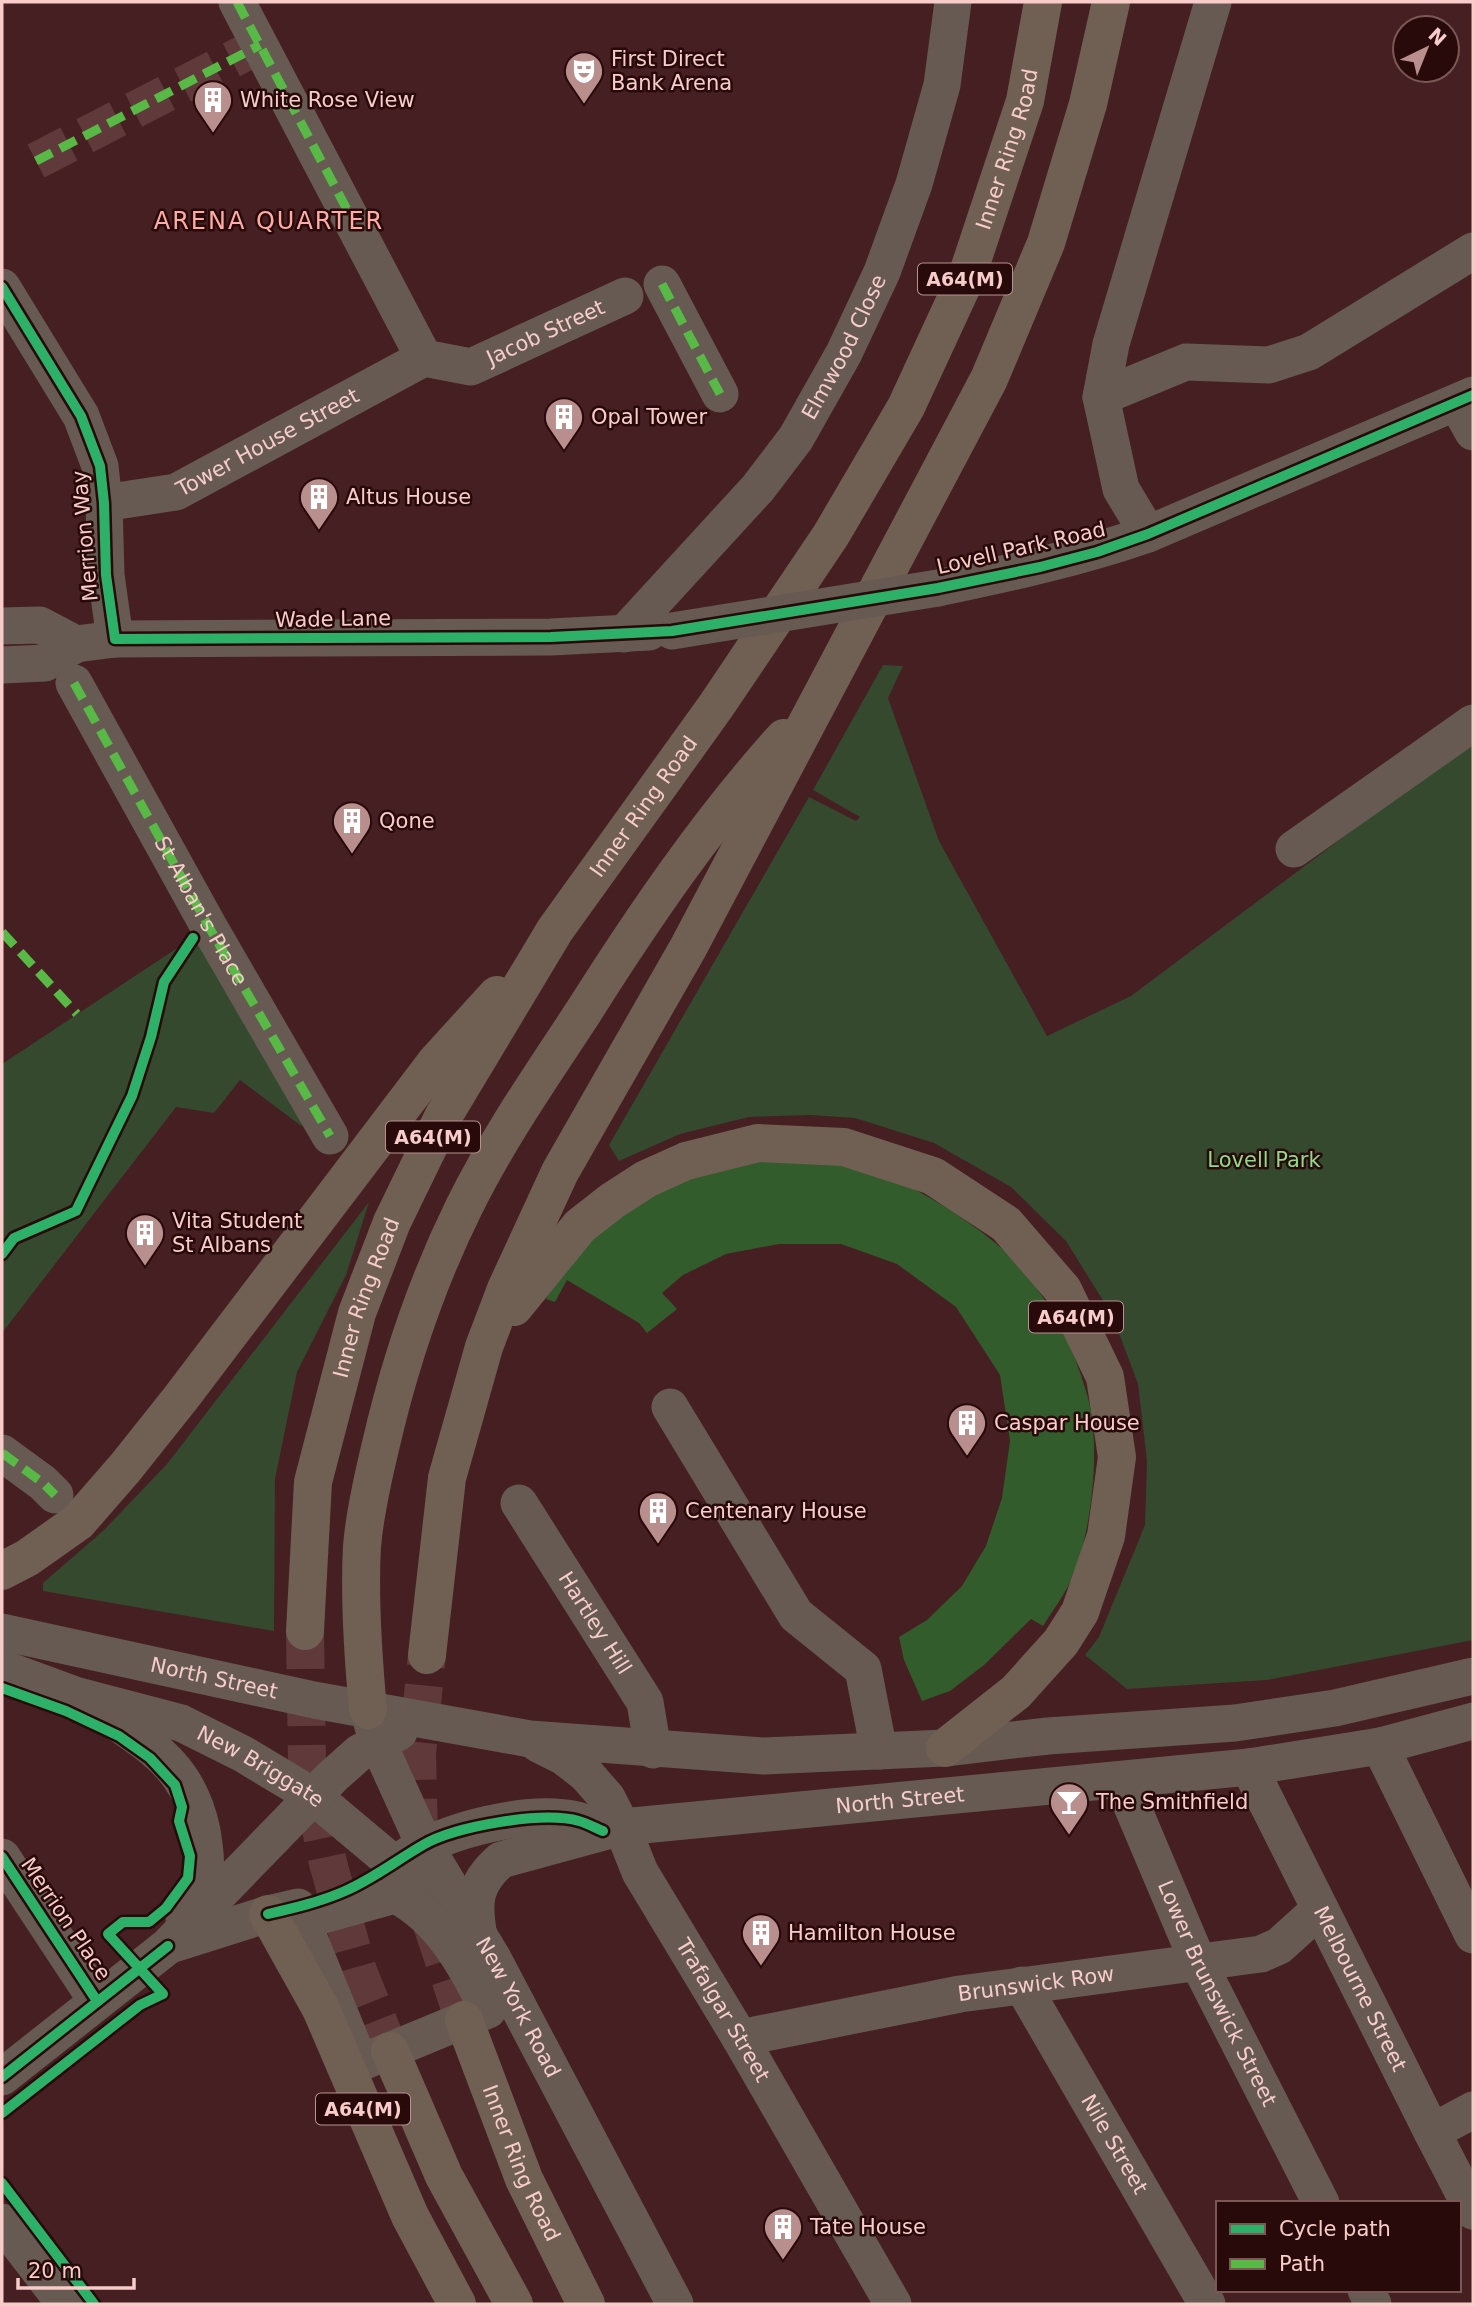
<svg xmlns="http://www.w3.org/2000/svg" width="1475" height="2306" font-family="'DejaVu Sans',sans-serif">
  <rect width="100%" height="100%" fill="#451f21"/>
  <g fill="#34492e">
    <path d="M883 665 903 666 888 698 939 841 1047 1036 1131 996 1473 740V1640L1267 1680 1127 1689 1085 1655 1099 1637 1145 1525 1147 1461 1138 1384 1112 1315 1066 1241 1011 1187 934 1143 855 1118 810 1115 749 1117 680 1134 619 1161 609 1145 809 797 856 821 860 817 813 790Z"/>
    <path d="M209 927 330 1136 300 1125 240 1080 214 1113 176 1107 2 1333V1064Z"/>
    <path d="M369 1202 346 1275 297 1372 275 1479 274 1631 43 1591V1583L104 1530 167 1464Z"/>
  </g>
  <path fill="#325c2b" d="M738 1162C771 1162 806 1159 839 1163 876 1167 929 1195 959 1216 978 1229 997 1243 1013 1259 1048 1296 1075 1349 1088 1398 1101 1448 1092 1529 1073 1576 1066 1593 1053 1610 1043 1626L1031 1619 984 1665 950 1691 922 1701 904 1660 899 1637 927 1620 962 1586 986 1546 1002 1498 1010 1441 1000 1375 956 1307 897 1264 841 1244H779L726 1254 683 1275 662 1293 677 1309 647 1333 639 1323 567 1280 555 1302 546 1299 559 1273 647 1187Z"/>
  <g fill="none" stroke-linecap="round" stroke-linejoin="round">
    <path stroke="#60393a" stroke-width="37" stroke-dasharray="37 18" stroke-linecap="butt" d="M36 161 260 45"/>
    <g stroke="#60393a" stroke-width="38" stroke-dasharray="38 19" stroke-linecap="butt">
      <path d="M305 1631 307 1762 328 1863 358 1971 390 2051"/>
      <path d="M419 1837 417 1753 427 1655"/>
      <path d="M432 1925 464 2020"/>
    </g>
    <g stroke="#665a52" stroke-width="37">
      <path d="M237 2 424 358"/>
      <path d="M662 284 720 394"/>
      <path d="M2 287 81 416 100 466 104 503 106 575 115 639"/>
      <path id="s1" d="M424 358 471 367 625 296"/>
      <path d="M1101 397 1186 362 1269 365 1309 352 1473 251"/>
      <path d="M1457 403 1473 432"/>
      <path id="s2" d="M104 503 176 492 424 358"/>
      <path d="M1148 534 1121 489 1101 397 1111 344 1213 2"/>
      <path d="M938 588C1010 573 1079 558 1148 534L1473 395"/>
      <path d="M2 626 40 625 76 644"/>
      <path id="s3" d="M624 634 758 488 796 438 844 353 882 272 914 184 942 85 953 2"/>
      <path d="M2 665 45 663 76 644 115 639 551 637 649 632"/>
      <path d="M74 683 209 927 330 1136"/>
      <path d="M1294 849 1473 723"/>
      <path d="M670 1407 796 1615 863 1669 879 1751"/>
      <path d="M2 1453 43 1483 55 1495"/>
      <path id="s4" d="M519 1503 645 1702 653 1750"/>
      <path id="s5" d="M2 1632 314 1700 530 1739 764 1756 945 1748 1048 1736 1235 1723 1335 1708 1473 1676"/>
      <path id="s6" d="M2 1668 78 1696 181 1723 243 1754 313 1796 455 1915"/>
      <path id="s7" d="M368 1710 378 1743 424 1844 492 1957 675 2304"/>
      <path d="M102 1712C152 1747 189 1767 202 1831 205 1849 208 1867 202 1884 198 1896 190 1907 184 1918"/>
      <path id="s8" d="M538 1744 564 1757 586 1774 607 1798 622 1827 640 1872 740 2038 893 2304"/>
      <path d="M1380 1746 1473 1935"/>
      <path id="s9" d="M1249 1767 1432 2132 1473 2211"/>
      <path id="s10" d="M1121 1780 1198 1962 1321 2203"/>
      <path d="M2 1857 97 2001"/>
      <path d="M404 1858C445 1830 528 1809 577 1820 585 1822 594 1827 602 1831"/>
      <path d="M395 1895C440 1917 467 1967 488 2010L360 2063 302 1921Z"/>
      <path id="s11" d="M479 1937C473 1903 473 1884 501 1860L622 1827 1249 1767 1380 1746 1473 1721"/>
      <path d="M173 1944 268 1914 298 1907"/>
      <path id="s12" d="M1022 1985 1207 2304"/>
      <path id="s13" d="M740 2038 960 1994 1261 1954 1279 1946 1320 1909"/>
      <path d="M2 2077 168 1946 332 1777 359 1753 399 1732"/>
      <path d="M1432 2132 1473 2110"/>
      <path d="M2 2222 65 2304"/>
      <path d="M1366 2290 1373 2304"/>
    </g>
    <g stroke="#705f53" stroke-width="38">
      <path d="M514 1307 580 1226 612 1201 646 1179 686 1161 758 1143 844 1147 933 1176 1006 1224 1063 1290 1105 1377 1117 1457 1106 1536 1080 1612 1061 1642 1016 1692 945 1748"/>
      <path d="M2 1571 27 1558 78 1522 125 1468 180 1399 436 1062 497 995"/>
      <path id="s14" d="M305 1631 313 1482 357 1313 392 1222 444 1115 555 930 716 706 831 535 906 407 968 273 1025 101 1043 2"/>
      <path d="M427 1655 447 1478 484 1347 506 1289 560 1172 688 948 989 379 1046 243 1088 104 1111 2"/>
      <path d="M368 1710C363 1656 359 1600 362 1546 365 1512 373 1477 381 1444 400 1362 427 1282 464 1207 498 1138 542 1075 584 1011 644 916 709 821 784 738"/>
      <path d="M268 1914 321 2009 410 2216 457 2304"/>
      <path id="s15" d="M464 2020 524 2179 586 2304"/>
      <path d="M390 2051 444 2176 514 2304"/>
    </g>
    <path stroke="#665a52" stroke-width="37" d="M672 631 938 588"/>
    <g stroke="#58b947" stroke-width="9" stroke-dasharray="18 9" stroke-linecap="butt">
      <path d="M237 2 351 217"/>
      <path d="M36 161 260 45"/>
      <path d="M662 284 720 394"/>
      <path id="s16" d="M74 683 209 927 330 1136"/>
      <path d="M2 932 77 1014"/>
      <path d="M2 1453 43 1483 55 1495"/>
    </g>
    <g stroke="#280a0a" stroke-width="15">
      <g id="cycleway">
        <path d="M2 287 81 416 100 466 104 503 106 575 115 639 551 637 672 631 938 588 1040 567 1097 552 1148 534 1473 395"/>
        <path d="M2 1254 14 1238 76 1211 132 1096 151 1037 164 982 193 938"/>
        <path d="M2 1688 66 1711 119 1736 150 1758 175 1785 182 1807 179 1821 190 1856 188 1878 166 1908 149 1922H123L108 1934 163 1994 140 2005 2 2113"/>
        <path d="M2 1857 97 2001"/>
        <path d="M268 1914C294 1908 320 1902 345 1891 373 1879 397 1860 423 1845 455 1826 543 1811 579 1821 587 1823 595 1828 603 1831"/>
        <path d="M2 2077 168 1946"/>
        <path d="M2 2183 94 2304"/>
      </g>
    </g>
    <use href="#cycleway" stroke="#2db169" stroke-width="10"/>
  </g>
  <defs>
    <g id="theatre-pin" transform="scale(2.0125)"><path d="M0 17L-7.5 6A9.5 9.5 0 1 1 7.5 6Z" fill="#b98f8e" stroke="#280a0a"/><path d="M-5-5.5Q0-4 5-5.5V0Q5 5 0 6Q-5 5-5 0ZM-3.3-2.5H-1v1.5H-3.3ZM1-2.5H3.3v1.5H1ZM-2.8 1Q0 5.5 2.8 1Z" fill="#fff"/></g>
    <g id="building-pin" transform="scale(2.0125)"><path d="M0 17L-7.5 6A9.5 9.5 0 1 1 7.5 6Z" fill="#b98f8e" stroke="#280a0a"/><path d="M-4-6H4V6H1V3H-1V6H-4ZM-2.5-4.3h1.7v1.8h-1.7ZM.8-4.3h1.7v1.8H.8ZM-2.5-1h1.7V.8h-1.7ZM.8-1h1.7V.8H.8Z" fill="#fff"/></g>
    <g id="bar-pin" transform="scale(2.0125)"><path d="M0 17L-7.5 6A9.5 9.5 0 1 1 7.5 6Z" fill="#b98f8e" stroke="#280a0a"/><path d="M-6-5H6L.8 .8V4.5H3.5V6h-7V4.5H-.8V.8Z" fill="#fff"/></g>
  </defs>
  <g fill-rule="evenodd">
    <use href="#theatre-pin" x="584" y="71"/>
    <use href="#building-pin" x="213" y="100"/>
    <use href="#building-pin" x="564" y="417"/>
    <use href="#building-pin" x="319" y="497"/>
    <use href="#building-pin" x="352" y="821"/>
    <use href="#building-pin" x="145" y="1233"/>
    <use href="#building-pin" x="967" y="1423"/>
    <use href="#building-pin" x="658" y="1511"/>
    <use href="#bar-pin" x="1069" y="1802"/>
    <use href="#building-pin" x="761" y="1933"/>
    <use href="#building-pin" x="783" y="2227"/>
  </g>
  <g text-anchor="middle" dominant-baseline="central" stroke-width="5" stroke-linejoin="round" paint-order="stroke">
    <g fill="#280a0a" stroke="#b99290" stroke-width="2">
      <rect x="918" y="263.5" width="94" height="31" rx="5"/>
      <rect x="386" y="1121.5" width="94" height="31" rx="5"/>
      <rect x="1029" y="1301.5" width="94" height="31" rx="5"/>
      <rect x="316" y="2093.5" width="94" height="31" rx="5"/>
    </g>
    <g font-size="19" font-weight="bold" fill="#f7ccc9">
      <text x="965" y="279">A64(M)</text>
      <text x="433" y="1137">A64(M)</text>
      <text x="1076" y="1317">A64(M)</text>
      <text x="363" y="2109">A64(M)</text>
    </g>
    <g font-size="21" fill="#f7ccc9" stroke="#280a0a" text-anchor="start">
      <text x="611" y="59">First Direct<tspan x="611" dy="24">Bank Arena</tspan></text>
      <text x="240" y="100">White Rose View</text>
      <text x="591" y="417">Opal Tower</text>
      <text x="346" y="497">Altus House</text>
      <text x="379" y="821">Qone</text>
      <text x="172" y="1221">Vita Student<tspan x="172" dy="24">St Albans</tspan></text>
      <text x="994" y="1423">Caspar House</text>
      <text x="685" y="1511">Centenary House</text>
      <text x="1096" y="1802">The Smithfield</text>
      <text x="788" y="1933">Hamilton House</text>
      <text x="810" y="2227">Tate House</text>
    </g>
    <g font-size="21" fill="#f7ccc9" stroke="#280a0a">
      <text stroke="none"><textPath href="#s14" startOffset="1664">Inner Ring Road</textPath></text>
      <text stroke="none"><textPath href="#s1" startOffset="130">Jacob Street</textPath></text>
      <text stroke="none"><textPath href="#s3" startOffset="364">Elmwood Close</textPath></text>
      <text stroke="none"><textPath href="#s2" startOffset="177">Tower House Street</textPath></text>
      <text transform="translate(85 536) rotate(-95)">Merrion Way</text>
      <text transform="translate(1021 548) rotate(-13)">Lovell Park Road</text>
      <text transform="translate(333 619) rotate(-1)">Wade Lane</text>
      <text stroke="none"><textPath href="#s14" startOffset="908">Inner Ring Road</textPath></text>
      <text stroke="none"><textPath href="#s16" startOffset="261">St Alban's Place</textPath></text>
      <text stroke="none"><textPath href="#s14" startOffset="341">Inner Ring Road</textPath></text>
      <text stroke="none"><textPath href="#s4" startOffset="142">Hartley Hill</textPath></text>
      <text stroke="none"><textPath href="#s5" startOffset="217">North Street</textPath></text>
      <text stroke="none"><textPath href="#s6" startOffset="278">New Briggate</textPath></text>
      <text stroke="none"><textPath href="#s11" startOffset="490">North Street</textPath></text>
      <text transform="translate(66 1919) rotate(56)">Merrion Place</text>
      <text stroke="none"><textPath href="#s13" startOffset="301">Brunswick Row</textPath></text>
      <text stroke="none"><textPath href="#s9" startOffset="248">Melbourne Street</textPath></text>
      <text stroke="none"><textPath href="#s10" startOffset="234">Lower Brunswick Street</textPath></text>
      <text stroke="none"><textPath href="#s7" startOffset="334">New York Road</textPath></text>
      <text stroke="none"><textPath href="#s8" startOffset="331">Trafalgar Street</textPath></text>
      <text stroke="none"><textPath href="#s12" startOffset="184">Nile Street</textPath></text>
      <text stroke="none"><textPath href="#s15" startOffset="154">Inner Ring Road</textPath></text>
    </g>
    <g font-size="21" fill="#8edb8a" stroke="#280a0a">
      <text x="1264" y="1160">Lovell Park</text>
    </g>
    <g font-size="24" letter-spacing="2" fill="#feaba6" stroke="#280a0a">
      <text x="269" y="221">ARENA QUARTER</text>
    </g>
  </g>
  <rect width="1475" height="2306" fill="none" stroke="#f7ccc9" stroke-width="7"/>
  <rect x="1216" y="2201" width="245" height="91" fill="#280a0a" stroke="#7b5856" stroke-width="2"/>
  <rect x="1230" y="2224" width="35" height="10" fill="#2db169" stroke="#7b5856" stroke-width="2"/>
  <text x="1279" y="2236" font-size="21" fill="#f7ccc9">Cycle path</text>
  <rect x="1230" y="2259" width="35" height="10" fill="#58b947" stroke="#7b5856" stroke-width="2"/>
  <text x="1279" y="2271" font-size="21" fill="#f7ccc9">Path</text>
  <g transform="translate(1426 49) rotate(43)"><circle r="33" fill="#280a0a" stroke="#7b5856" stroke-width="2"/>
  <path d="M0-5L12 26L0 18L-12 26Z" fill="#b98f8e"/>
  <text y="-10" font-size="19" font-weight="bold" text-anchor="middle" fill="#f7ccc9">N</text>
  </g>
  <path d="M18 2278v10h116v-10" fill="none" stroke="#f7ccc9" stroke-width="3.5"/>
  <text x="28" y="2278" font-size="21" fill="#f7ccc9" stroke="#280a0a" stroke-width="5" paint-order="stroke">20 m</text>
</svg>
